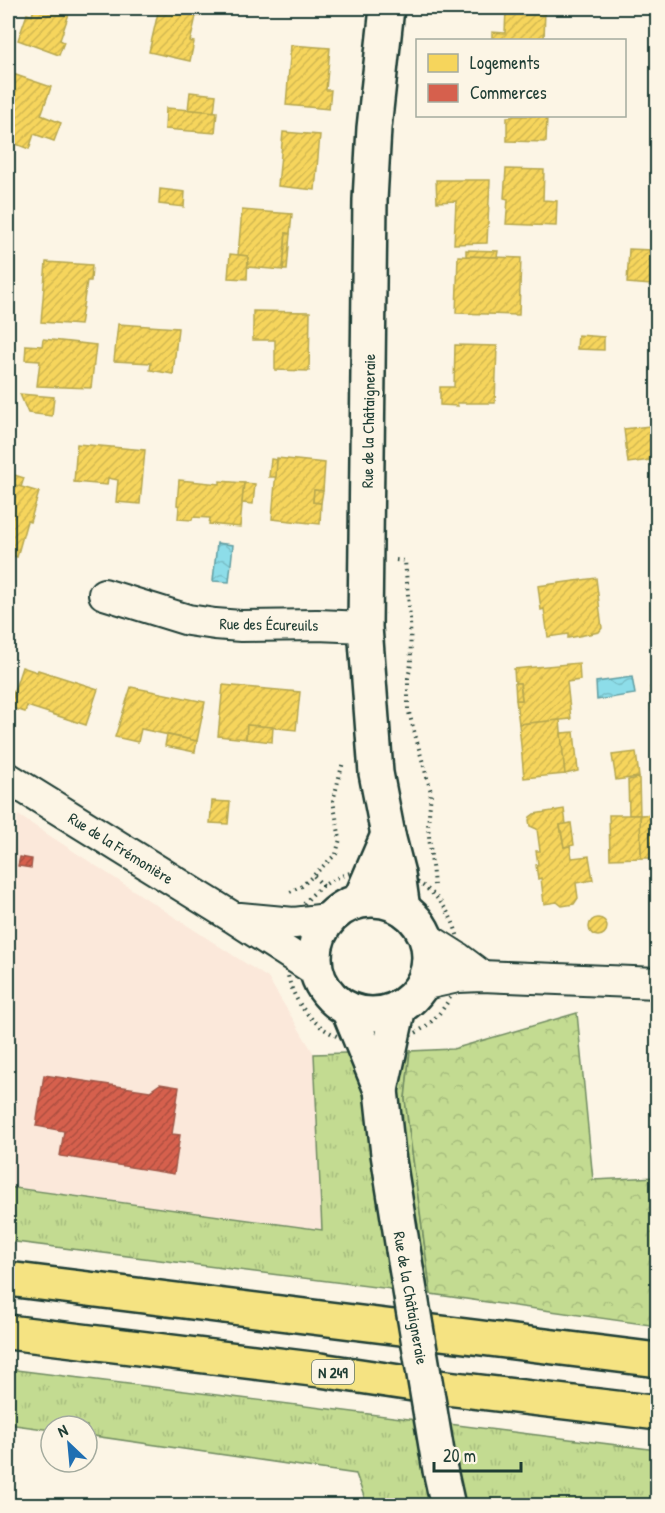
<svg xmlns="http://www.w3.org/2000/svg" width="665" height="1513" font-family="'Patrick Hand',sans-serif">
  <defs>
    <pattern id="grass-tufts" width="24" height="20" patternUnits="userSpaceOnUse" patternTransform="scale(1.5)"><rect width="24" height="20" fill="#c3db91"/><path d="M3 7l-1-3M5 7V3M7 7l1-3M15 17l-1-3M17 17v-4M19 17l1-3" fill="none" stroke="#a7bd7e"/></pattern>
    <pattern id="forest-crowns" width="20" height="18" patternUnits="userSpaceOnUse" patternTransform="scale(1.5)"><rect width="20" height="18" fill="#c3db91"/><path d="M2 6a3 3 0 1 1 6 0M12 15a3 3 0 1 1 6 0" fill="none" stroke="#a7bd7e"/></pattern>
    <pattern id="water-waves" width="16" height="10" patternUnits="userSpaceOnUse" patternTransform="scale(1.5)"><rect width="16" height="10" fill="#8ddde9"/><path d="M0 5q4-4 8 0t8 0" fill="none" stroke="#79bfc8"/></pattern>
    <pattern id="homes-hatch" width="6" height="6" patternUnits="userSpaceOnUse" patternTransform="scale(1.5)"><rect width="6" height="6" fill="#f6d55c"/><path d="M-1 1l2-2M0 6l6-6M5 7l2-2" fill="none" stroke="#d2b851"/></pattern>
    <pattern id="shops-hatch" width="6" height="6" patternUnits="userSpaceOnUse" patternTransform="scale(1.5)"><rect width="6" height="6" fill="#d6604d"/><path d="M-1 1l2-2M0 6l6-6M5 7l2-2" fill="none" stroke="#ad5041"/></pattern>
  </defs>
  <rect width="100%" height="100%" fill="#fcf5e5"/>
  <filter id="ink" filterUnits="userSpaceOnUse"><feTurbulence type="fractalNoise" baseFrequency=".0167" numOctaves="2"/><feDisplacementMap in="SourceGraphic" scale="12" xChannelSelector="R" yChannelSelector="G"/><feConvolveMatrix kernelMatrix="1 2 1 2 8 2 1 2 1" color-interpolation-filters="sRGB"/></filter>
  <g filter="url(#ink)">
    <path fill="#fbe8da" d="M18 815 268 978 314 1054 322 1230 8 1187V887Z"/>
    <g fill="url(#grass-tufts)" stroke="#718c62" stroke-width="1.5">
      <path d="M410 1051 405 1099 431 1294 8 1241V1187L322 1230 314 1054Z"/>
      <path d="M8 1369 657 1450V1505H367L356 1474 87 1435V1426H51V1430L8 1424Z"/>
    </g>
    <path fill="url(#forest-crowns)" stroke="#718c62" stroke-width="1.5" d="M577 1013 593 1180 657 1177V1326L431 1294 405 1099 410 1051 453 1049Z"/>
    <g fill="url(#water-waves)" stroke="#619da1" stroke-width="1.5">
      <path d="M217 543 233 545 229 582 213 581Z"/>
      <path d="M632 677 635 694 597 700 596 682Z"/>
    </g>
    <g fill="url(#homes-hatch)" stroke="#b6a750" stroke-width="1.5">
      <path d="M34 8H71L60 40 64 42 59 55 18 40 27 14 32 16Z"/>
      <path d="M159 8H201L199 16H196L192 34 190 41 194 42 190 61 149 52Z"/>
      <path d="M506 8H545L544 40H492V32L505 33Z"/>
      <path d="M291 45 330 48 326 90H331L329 109 286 105Z"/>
      <path d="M10 73 51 87 41 115 61 123 54 141 34 134 29 149 8 141V81Z"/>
      <path d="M190 92 216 95 214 112 188 110Z"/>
      <path d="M166 108 217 112 215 133 165 129Z"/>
      <path d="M511 116H547L546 142 507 141V117H511Z"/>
      <path d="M283 132 320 135 315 190 278 186Z"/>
      <path d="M506 169 544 170 543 200 557 201 556 226 506 224 508 199 504 198Z"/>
      <path d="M436 180H490L487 243 454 244 456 201 437 202Z"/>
      <path d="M160 189 185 192 184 207 159 204Z"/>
      <path d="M242 210 292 214 290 234 286 233 283 270 247 267 248 256 238 255Z"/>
      <path d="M286 233 290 234 287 270H283Z"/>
      <path d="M629 249 652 250 651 285 627 283Z"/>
      <path d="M466 250 498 251 497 257 466 256Z"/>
      <path d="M230 254 248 256 247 279 228 278Z"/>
      <path d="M458 256 521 258 519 315 456 313Z"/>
      <path d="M46 262 92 265 91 281H87L80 325 41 322Z"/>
      <path d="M253 311 310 312 309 371 275 370V340H253Z"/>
      <path d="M118 324 178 328 173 374 150 370 151 363 114 361Z"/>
      <path d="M578 335 604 337V350L577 349Z"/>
      <path d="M43 339 96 345 91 388 37 386 40 361 25 360 26 345 42 346Z"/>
      <path d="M455 345 497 346 495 403H457L458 406 440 405V387H454Z"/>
      <path d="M20 394 54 397 52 416 28 413Z"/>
      <path d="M658 425V459L628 463 624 429Z"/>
      <path d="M77 444 145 450 140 504 116 502 118 480 108 478 107 485 74 482Z"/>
      <path d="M277 458 325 463 323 491 314 490 313 502 321 503 320 524 272 519Z"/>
      <path d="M271 459 277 460 276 477H269Z"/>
      <path d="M8 473 24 478 21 487 8 483Z"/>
      <path d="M179 480 220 484V481L244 483 240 527 209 524 210 518 193 517 192 520 178 519 179 506 177 505Z"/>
      <path d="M8 483 39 492 30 522 27 521 17 557 8 554Z"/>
      <path d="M244 483 255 484 253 504 242 503Z"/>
      <path d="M314 490 323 491 321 503 313 502Z"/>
      <path d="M596 578 602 628 599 632 568 638V634L548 637 544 609 541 610 538 586Z"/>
      <path d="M579 663 580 680 567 682 571 719 519 724 516 700H522L520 683H515L514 669Z"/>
      <path d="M22 667 37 672 38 670 98 689 86 725 27 706 25 712 9 707Z"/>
      <path d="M515 683H520L522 700H516Z"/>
      <path d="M223 685 300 692 296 730 247 725 246 739 218 736Z"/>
      <path d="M658 686V710L652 711 650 687Z"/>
      <path d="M131 687 205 702 197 741 141 729 138 742 115 737Z"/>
      <path d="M560 720 565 774 524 778 519 724Z"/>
      <path d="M247 725 273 727 272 742 246 739Z"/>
      <path d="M574 732 578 771 565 774 561 733Z"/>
      <path d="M167 735 197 741 195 752 165 746Z"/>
      <path d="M636 752 639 777 616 780 612 755Z"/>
      <path d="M639 778 640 815H629L628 780Z"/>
      <path d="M212 801 230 802 228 824 210 823Z"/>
      <path d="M564 809 566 824 560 825 564 847 570 846 572 858 589 856 593 880 576 883 578 898 574 904 562 906 557 902 544 904 541 878 538 879 536 865 538 864 536 851H540L537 829 530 826 529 820 530 817 534 814Z"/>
      <path d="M658 814V858H641L640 815Z"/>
      <path d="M609 815H640L641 858 610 859Z"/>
      <path d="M571 823 574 845 564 847 560 825Z"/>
      <circle cx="598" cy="927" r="9"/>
    </g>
    <g fill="url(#shops-hatch)" stroke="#9f5646" stroke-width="1.5">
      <path d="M20 857 32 859 31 868 18 866Z"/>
      <path d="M44 1075 150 1091 160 1084 179 1087 172 1134 180 1135 174 1174 60 1156 64 1131 36 1126Z"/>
    </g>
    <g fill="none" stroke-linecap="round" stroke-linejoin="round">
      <g stroke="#1f3d34" stroke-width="34">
        <g id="minor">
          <path d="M104 594 188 620 215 624 241 626 317 625 365 627"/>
          <path d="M8 778 234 918 316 971"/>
          <path d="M240 918 294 923 328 919"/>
          <path d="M425 937 458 958 482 976"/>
          <path d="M421 985 458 977 482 976 658 983"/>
        </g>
      </g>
      <g stroke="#1f3d34" stroke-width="38">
        <g id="tertiary">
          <path d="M387 8 374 128 370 200 365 627 376 773 388 835 398 874 403 909"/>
          <path d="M360 900 388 835"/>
          <circle cx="372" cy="957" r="57"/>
          <path d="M348 1009 381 1090 388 1154 403 1249"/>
          <path d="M381 1090 399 1007"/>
          <path d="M440 1470 448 1506"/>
        </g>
      </g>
      <g stroke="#1f3d34" stroke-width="38">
        <g id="trunk">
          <path d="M8 1279 658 1360"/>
          <path d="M8 1332 320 1370 413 1384 658 1413"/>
        </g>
      </g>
      <g stroke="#1f3d34" stroke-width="4" stroke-dasharray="1.5 4.5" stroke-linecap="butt">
        <path d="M396 560 405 561 410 618 411 664 408 678V709L431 792 428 826 434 885"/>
        <circle cx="373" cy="957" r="87"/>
        <path d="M314 876 324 887"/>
        <path d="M290 892 302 886 336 854 340 839 333 801 343 762"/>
      </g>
      <use href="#minor" stroke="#fcf5e5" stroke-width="30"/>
      <use href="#tertiary" stroke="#fcf5e5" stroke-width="33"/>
      <use href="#trunk" stroke="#f5e382" stroke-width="33"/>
      <g stroke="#1f3d34" stroke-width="38" stroke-linecap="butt">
        <path id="tertiary-bridge" d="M403 1249 440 1470"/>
      </g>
      <use href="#tertiary-bridge" stroke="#fcf5e5" stroke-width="33"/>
    </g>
  </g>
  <g text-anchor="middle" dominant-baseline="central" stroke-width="6" stroke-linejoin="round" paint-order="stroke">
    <rect fill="#fcf5e5" stroke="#617469" stroke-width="1.5" x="312" y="1360" width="42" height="24" rx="4.5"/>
    <g font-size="15" font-weight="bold" fill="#1f3d34">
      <text x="333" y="1372">N 249</text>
    </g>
    <g font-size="16" fill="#1f3d34" stroke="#fcf5e5">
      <text transform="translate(368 421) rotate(-89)">Rue de la Châtaigneraie</text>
      <text transform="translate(269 624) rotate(1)">Rue des Écureuils</text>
      <text transform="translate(121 848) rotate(32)">Rue de la Frémonière</text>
      <text transform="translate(411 1298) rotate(80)">Rue de la Châtaigneraie</text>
    </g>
  </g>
  <rect width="665" height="1513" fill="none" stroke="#fcf5e5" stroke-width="30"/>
  <rect x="15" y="15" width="635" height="1483" fill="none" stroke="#1f3d34" stroke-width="2" filter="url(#ink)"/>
  <rect x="416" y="39" width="210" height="78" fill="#fcf5e5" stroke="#a4ab9e" stroke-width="1.5"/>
  <rect x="428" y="54" width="30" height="18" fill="#f6d55c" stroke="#a4ab9e" stroke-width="1.5"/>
  <text x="470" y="69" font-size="18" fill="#1f3d34">Logements</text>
  <rect x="428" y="84" width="30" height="18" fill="#d6604d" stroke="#a4ab9e" stroke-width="1.5"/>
  <text x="470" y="99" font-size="18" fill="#1f3d34">Commerces</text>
  <g transform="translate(69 1444) rotate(334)"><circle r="28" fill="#fcf5e5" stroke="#a4ab9e" stroke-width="1.5"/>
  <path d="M0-4.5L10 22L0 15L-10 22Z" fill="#1f6fb2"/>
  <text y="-9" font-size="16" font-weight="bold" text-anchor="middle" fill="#1f3d34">N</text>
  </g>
  <path d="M434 1462v9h87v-9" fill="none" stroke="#1f3d34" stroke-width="3"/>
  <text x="443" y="1462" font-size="18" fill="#1f3d34" stroke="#fcf5e5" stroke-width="4.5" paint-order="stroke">20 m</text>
</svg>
